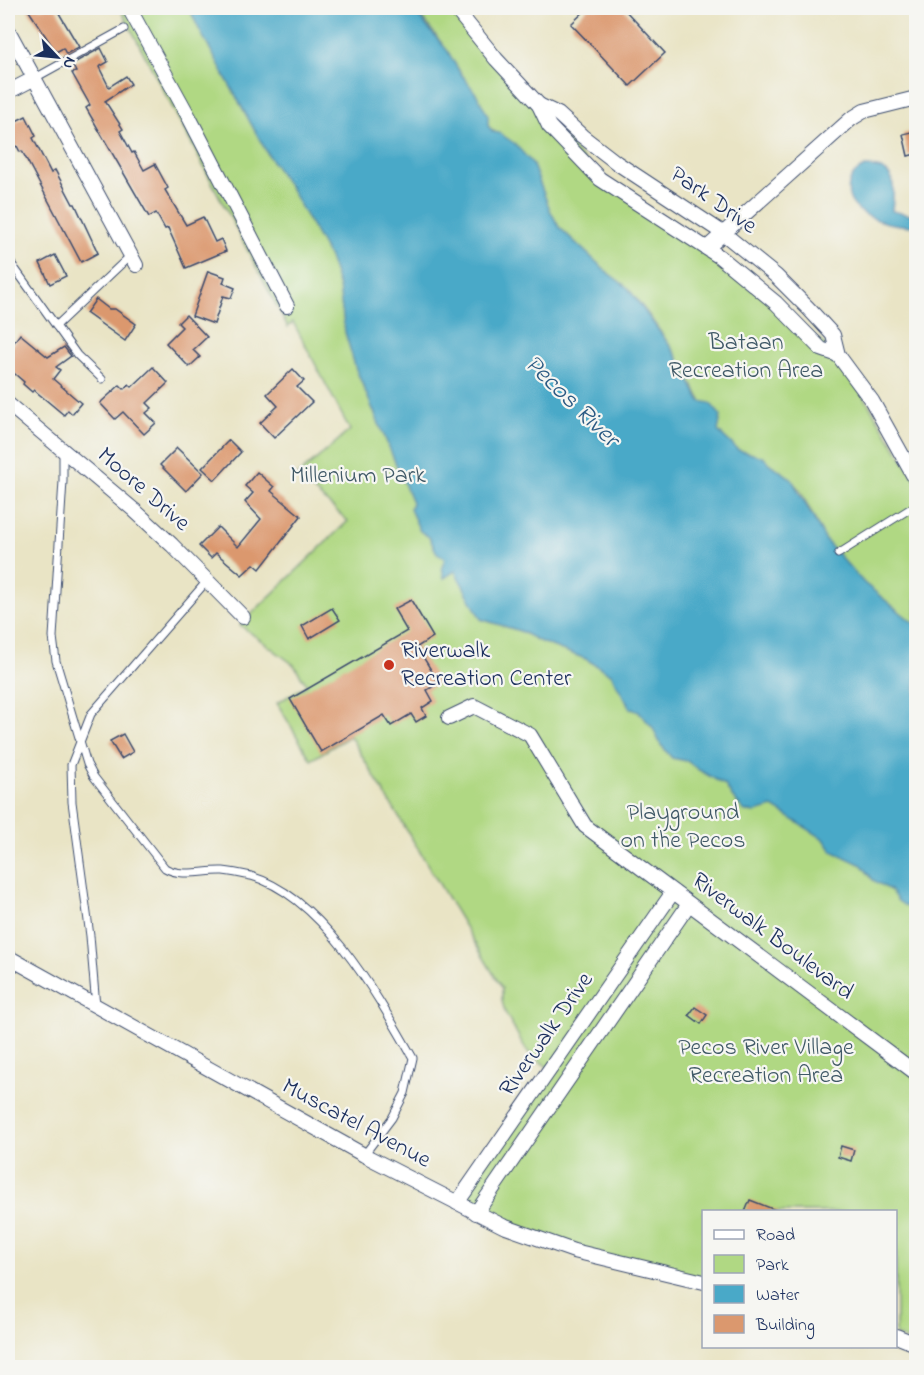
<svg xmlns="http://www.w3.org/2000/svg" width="924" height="1375" font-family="'Indie Flower',sans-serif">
  <rect width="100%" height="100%" fill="#f6f6f2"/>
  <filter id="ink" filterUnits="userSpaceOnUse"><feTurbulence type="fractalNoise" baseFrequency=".0167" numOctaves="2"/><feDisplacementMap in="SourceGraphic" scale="12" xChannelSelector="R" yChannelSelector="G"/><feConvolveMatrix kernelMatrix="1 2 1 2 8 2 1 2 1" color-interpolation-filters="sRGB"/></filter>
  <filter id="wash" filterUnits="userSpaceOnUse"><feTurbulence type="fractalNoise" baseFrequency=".008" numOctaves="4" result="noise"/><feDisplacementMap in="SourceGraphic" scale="24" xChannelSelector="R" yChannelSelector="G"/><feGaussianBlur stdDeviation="1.35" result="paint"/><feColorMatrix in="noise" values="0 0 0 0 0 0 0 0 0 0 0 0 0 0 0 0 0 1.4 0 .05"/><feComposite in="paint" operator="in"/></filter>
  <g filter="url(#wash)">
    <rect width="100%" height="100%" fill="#e9e4c5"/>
    <g fill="#b0d883" stroke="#668470" stroke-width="1.5">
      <path d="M120 8H189L199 29 270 158 292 191 329 257 339 287 345 332 356 369 412 502 410 509 420 531 429 537 437 553 445 558 444 578 455 570 481 619 520 631 541 642 586 659 611 674 630 708 639 712 653 728 661 745 672 758 687 761 699 770 715 778 725 785 733 798 773 807 784 812 824 839 832 851 862 865 873 880 891 890 898 901 916 913V1344L896 1336V1212H704L703 1282 608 1259 457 1203 550 1069 529 1053 524 1046 505 1012 502 1001V988L350 736 311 760 277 703 307 685 294 665 240 625 348 521 297 476 350 430 293 322 288 327Z"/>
      <path d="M411 8H455L600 179 707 248 838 355 916 480V625L864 583 826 541 800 490 784 473 771 465 763 457 738 450 718 431 675 353 648 314 628 288 608 273 559 227 550 210 532 163 488 126C485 102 471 90 459 70 445 48 431 25 411 8Z"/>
    </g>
    <g fill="#49a9c8" stroke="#326c93" stroke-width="1.5">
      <path d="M189 8H411L413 10 447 50 459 71 477 95 488 116V126L493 132 499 133 514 143 532 163 550 210 559 227 608 273 628 288 675 353 700 401 710 403 721 416 718 431 738 450 763 457 771 465 791 478 826 541 864 583 916 625V913L898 901 890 890 873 880 862 865 832 851 824 839 773 807 756 812 745 811 733 798 725 785 699 770 687 761 672 758 661 745 653 728 639 712 630 708 611 674 586 659 541 642 520 631 481 619 455 571 444 578 442 567 445 558 437 553 429 537 420 531 410 509 412 502 356 369 345 332 339 287 329 257 292 191 270 158 199 29Z"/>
      <path d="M865 167C898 166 894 186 892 211L916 216V226C892 227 842 216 849 184 851 175 857 170 865 167Z"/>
    </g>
    <g id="blocks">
      <g fill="#db986e">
        <path d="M27 8H56L79 47 66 54 63 48 56 52Z"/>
        <path d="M588 8H623L665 53 630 86 571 24Z"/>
        <path d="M101 48 108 62 99 67 109 87 126 76 131 84 105 101 123 129 120 131 132 153 134 152 144 170 155 164 168 188 165 190 186 225 203 217 215 242 221 239 226 251 186 268 168 228 165 229 156 213 149 217 86 108 90 105 72 73 76 72 72 64Z"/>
        <path d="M26 116 36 136 33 138 51 173 55 170 73 204H75L98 253 81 262 22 151 20 152 17 146 8 151V125Z"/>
        <path d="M916 131V154L908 156 903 134Z"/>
        <path d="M55 255 66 276 50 284 40 263Z"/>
        <path d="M208 271 225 277 223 283 235 288 231 298 223 296 214 324 192 316Z"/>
        <path d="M96 299 109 309H115L136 324 125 341 86 313Z"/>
        <path d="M186 315 207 337 193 350 200 357 189 367 166 343 182 327 178 323Z"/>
        <path d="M20 334 48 357 64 347 71 356 56 367 60 370 53 379 81 403 72 414 68 410 64 415 34 390 32 392 23 384 24 382 8 368V350Z"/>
        <path d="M153 367 168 383 147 403 152 408 146 413 156 423 144 434 123 412 115 419 100 403 120 385 124 389 129 384 132 387Z"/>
        <path d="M293 369 304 381 297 387 312 402 274 438 260 423 278 406 267 394Z"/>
        <path d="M229 440 241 452 215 480 202 468Z"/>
        <path d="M177 448 203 473 186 491 160 465Z"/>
        <path d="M257 472 274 487 271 491 301 516 260 569 254 564 242 575 216 553 211 558 199 546 218 527 238 547 261 519 245 502 253 493 245 486Z"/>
        <path d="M411 600 433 637 417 647 439 683 427 690 433 701 422 708 426 716 416 722 411 714 391 726 384 715 321 752 290 699 407 631 394 609Z"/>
        <path d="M332 608 340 620 309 639 302 626Z"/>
        <path d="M123 734 133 752 121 759 110 741Z"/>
        <path d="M695 1007 707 1015 701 1024 689 1015Z"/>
        <path d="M841 1146 854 1150 851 1161 838 1157Z"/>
        <path d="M750 1200 778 1211V1212H745Z"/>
      </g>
    </g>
  </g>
  <g filter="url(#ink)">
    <use href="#blocks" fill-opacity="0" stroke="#3a4a6d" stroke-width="1.5"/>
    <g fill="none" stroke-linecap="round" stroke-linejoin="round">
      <g stroke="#3a4a6d" stroke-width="9">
        <g id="service">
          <path d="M35 78 124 29"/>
          <path d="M8 259 77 355 102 379"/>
          <path d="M56 326 131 255"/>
          <path d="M63 451V481L53 637 56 661 87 764 94 777 165 868C182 878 205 870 223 871 233 872 242 874 251 876 323 897 378 997 413 1058L405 1093 392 1118 364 1155"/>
          <path d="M838 554 916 505"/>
          <path d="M96 1007 90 936 72 802 71 765 91 714 207 581"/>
        </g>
      </g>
      <g stroke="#3a4a6d" stroke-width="16">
        <g id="minor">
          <path d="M129 8 189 117 287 306"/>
          <path d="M455 8 496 59 539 105 549 126 600 179 720 257 776 303 821 349 838 355"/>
          <path d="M8 30 136 265"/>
          <path d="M8 92 35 78"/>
          <path d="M539 105 558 114 582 136 617 163 723 233 776 276 808 308 833 335 838 355 872 401 916 480"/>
          <path d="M707 248 851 119 864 111 916 98"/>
          <path d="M8 404 134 510 172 545 243 617"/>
          <path d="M449 718 474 706 530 735 585 826 916 1073"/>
          <path d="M8 957 364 1155 503 1226 574 1251 704 1282"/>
          <path d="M457 1203 673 892"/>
          <path d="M476 1213 689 904"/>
          <path d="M896 1336 916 1344"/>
        </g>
      </g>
      <use href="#service" stroke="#fff" stroke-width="7"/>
      <use href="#minor" stroke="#fff" stroke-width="14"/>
    </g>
  </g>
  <circle fill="#c8321e" stroke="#f6f6f2" stroke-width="2" cx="389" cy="665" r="6"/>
  <g text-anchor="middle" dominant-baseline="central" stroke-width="4.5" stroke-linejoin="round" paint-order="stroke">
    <g font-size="24" fill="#1b2f5e" stroke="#f6f6f2">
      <text transform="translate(713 201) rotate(35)">Park Drive</text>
      <text transform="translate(143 490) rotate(41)">Moore Drive</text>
      <text transform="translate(772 937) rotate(37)">Riverwalk Boulevard</text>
      <text transform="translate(547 1035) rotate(-55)">Riverwalk Drive</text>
      <text transform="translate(356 1124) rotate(28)">Muscatel Avenue</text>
    </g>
    <g font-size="24" fill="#405967" stroke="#f6f6f2">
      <text x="746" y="343">Bataan<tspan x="746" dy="28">Recreation Area</tspan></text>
      <text x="358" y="476">Millenium Park</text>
      <text x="683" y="813">Playground<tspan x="683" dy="28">on the Pecos</tspan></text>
      <text x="766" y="1048">Pecos River Village<tspan x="766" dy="28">Recreation Area</tspan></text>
    </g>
    <g font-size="24" fill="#1b2f5e" stroke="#f6f6f2" text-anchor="start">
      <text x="401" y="651">Riverwalk<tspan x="401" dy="28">Recreation Center</tspan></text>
    </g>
    <g font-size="26" font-style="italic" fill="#2b5a83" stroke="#f6f6f2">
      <text transform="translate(571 402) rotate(44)">Pecos River</text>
    </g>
  </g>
  <rect width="924" height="1375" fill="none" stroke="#f6f6f2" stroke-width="30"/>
  <rect x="702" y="1210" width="195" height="138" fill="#f6f6f2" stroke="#9ea6b7" stroke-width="1.5"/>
  <rect x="714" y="1230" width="30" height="9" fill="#ffffff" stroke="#9ea6b7" stroke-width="1.5"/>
  <text x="756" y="1240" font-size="18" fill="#1b2f5e">Road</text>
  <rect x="714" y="1255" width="30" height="18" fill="#b0d883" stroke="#9ea6b7" stroke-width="1.5"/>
  <text x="756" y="1270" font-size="18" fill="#1b2f5e">Park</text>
  <rect x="714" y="1285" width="30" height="18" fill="#49a9c8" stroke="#9ea6b7" stroke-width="1.5"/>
  <text x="756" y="1300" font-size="18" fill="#1b2f5e">Water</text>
  <rect x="714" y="1315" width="30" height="18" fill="#db986e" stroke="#9ea6b7" stroke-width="1.5"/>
  <text x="756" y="1330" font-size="18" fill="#1b2f5e">Building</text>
  <g transform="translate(57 57) rotate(116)" stroke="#f6f6f2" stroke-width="4.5" paint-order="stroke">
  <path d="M0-4.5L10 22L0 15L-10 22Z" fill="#1b2f5e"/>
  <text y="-9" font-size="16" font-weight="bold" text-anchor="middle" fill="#1b2f5e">N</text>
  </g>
</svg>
